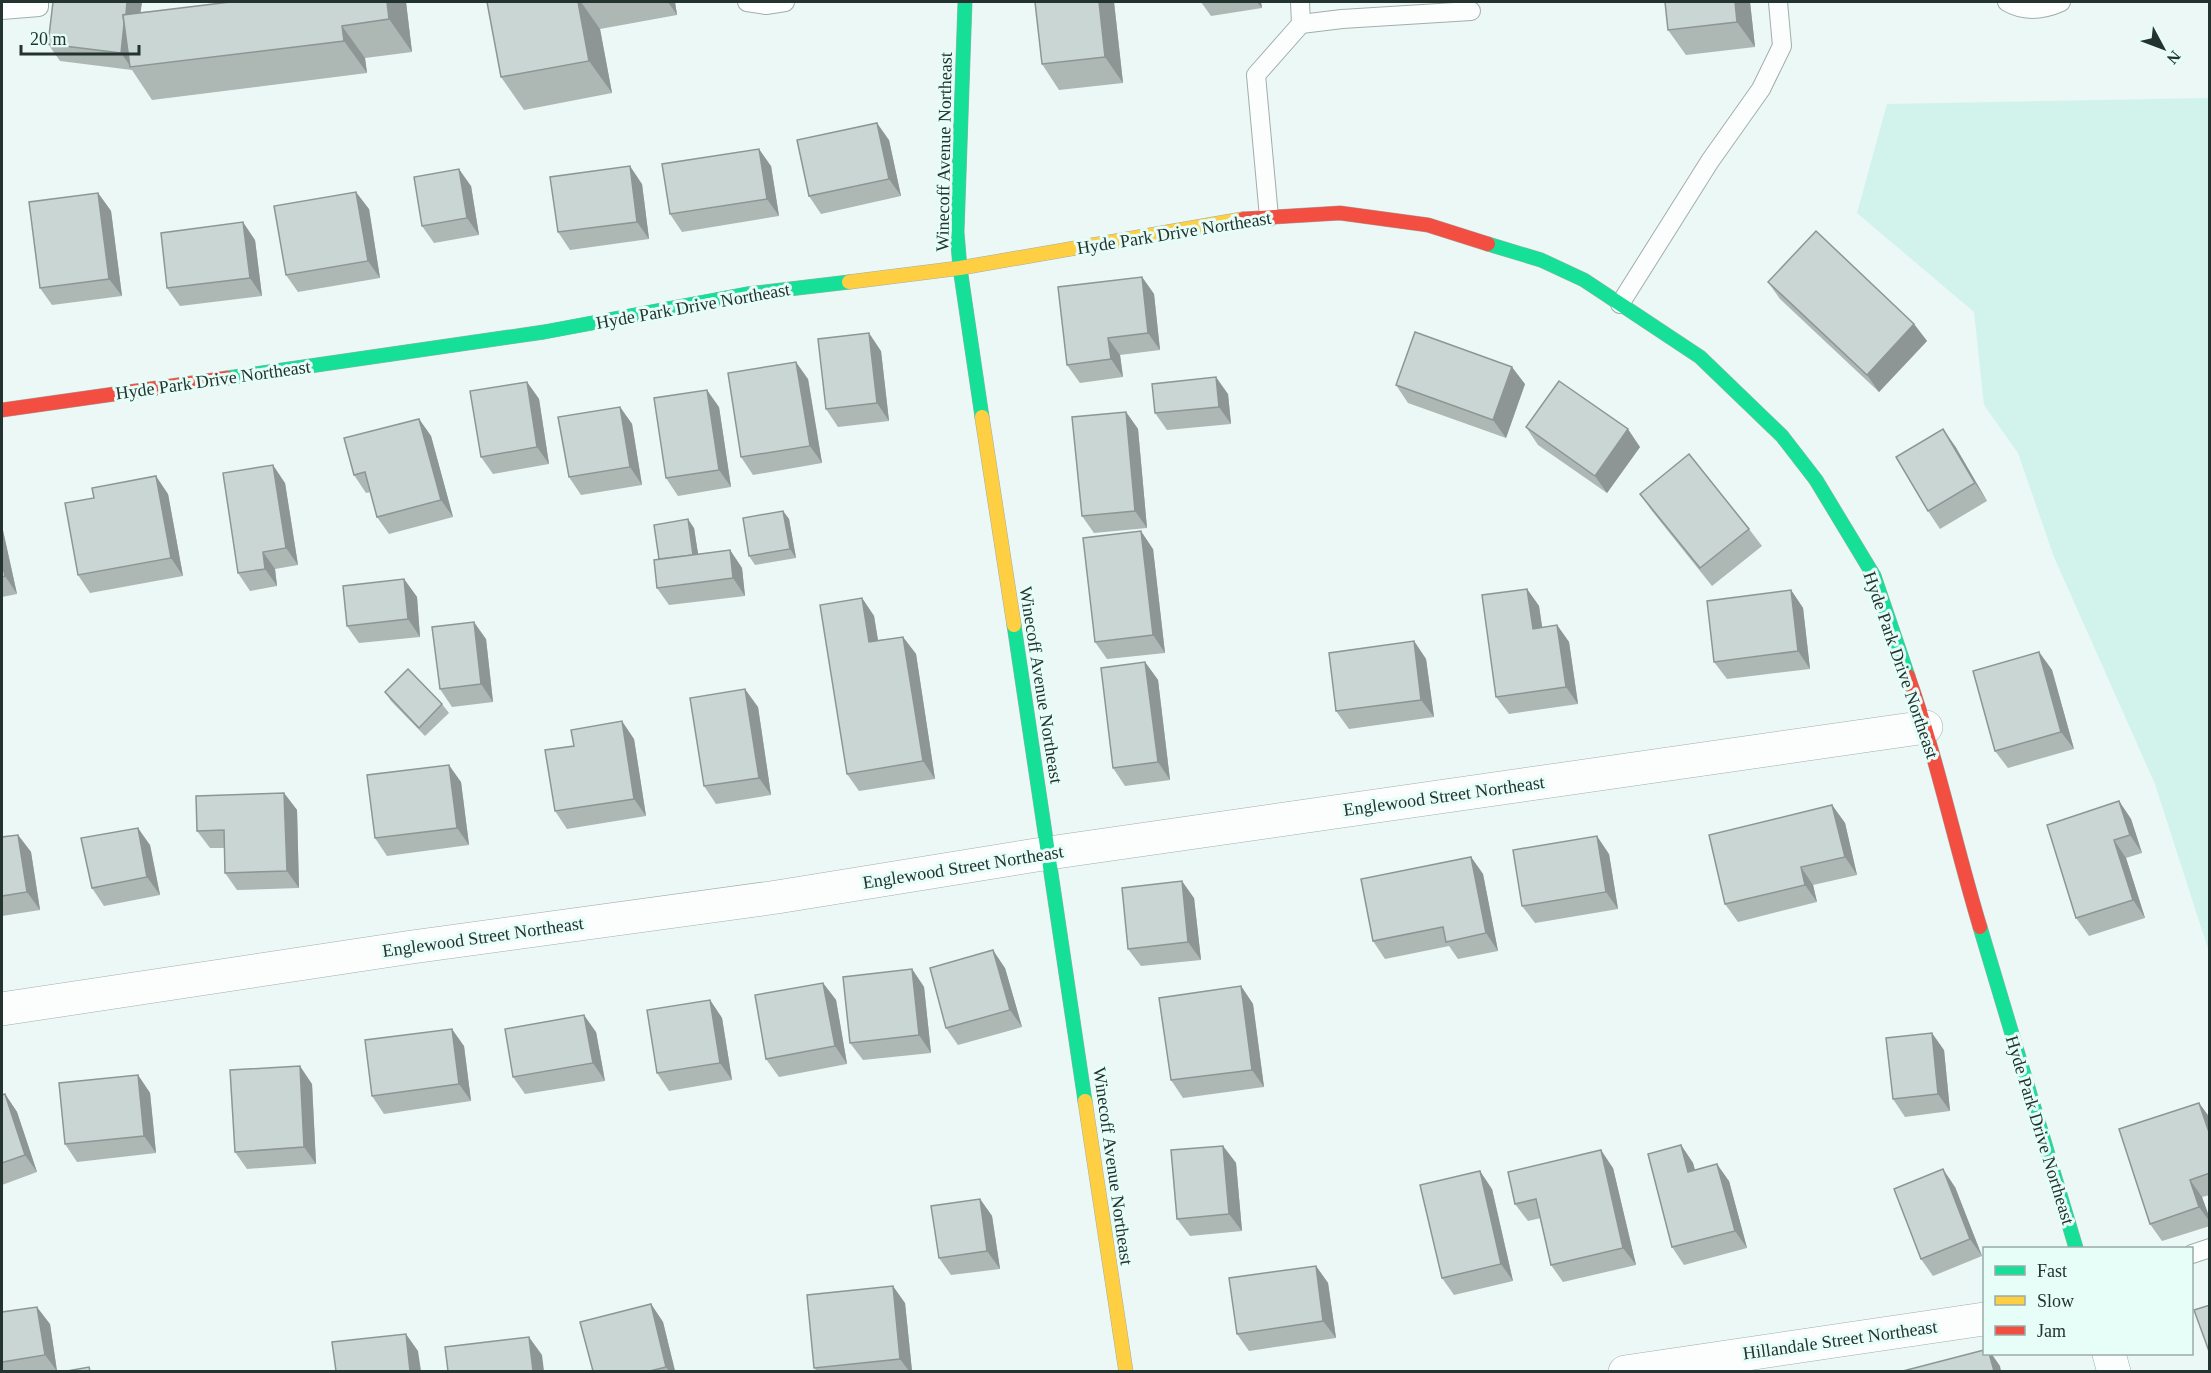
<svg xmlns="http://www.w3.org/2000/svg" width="2211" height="1373" font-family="'Times New Roman',serif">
  <rect width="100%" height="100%" fill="#ebf8f5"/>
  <path fill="#d1f3ec" d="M2209 98H2210L2209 952 2155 784 2054 557 2018 453 1984 405 1974 312 1857 213 1887 104Z"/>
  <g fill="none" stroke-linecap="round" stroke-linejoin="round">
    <g stroke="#a1aeab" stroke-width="20">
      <g id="lane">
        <path d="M747 2 766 5 785 2"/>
        <path d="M2007 2C2024 12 2043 10 2061 2"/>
        <path d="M2 10 39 7V2"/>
        <path d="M1301 24 1342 19 1471 11"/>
        <path d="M1269 217 1256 75 1301 24 1300 2"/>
        <path d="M1620 304 1710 161 1761 89 1782 46 1778 2"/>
        <path d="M2192 1254 2210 1248"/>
      </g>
    </g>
    <g stroke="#a1aeab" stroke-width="34">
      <g id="street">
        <path d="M2 1009 412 947 777 897 1049 853 1926 727"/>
        <path d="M2109 1354 2114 1372"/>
        <path d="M1625 1372 1984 1319"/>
      </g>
    </g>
    <g stroke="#a1aeab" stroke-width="15">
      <g id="fast">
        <path d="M965 2 957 232 960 268 982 417"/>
        <path d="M1488 244 1541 260 1584 280 1700 357 1782 436 1816 480 1874 576 1908 676"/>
        <path d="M227 378 544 332 747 294 849 282"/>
        <path d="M1014 625 1085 1101"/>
        <path d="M1980 927 2076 1248"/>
      </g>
    </g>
    <g stroke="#a1aeab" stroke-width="15">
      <g id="slow">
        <path d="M849 282 960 268 1243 219"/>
        <path d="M982 417 1014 625"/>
        <path d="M1085 1101 1126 1372"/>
      </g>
    </g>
    <g stroke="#a1aeab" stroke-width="15">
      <g id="jam">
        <path d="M1243 219 1340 213 1428 225 1488 244"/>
        <path d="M2 410 227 378"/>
        <path d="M1908 676C1937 758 1955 844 1980 927"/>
      </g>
    </g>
    <use href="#lane" stroke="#fcfefe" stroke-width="18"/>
    <use href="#street" stroke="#fcfefe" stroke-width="33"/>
    <use href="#fast" stroke="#16e098" stroke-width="14"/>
    <use href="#slow" stroke="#ffcf43" stroke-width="14"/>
    <use href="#jam" stroke="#f24e42" stroke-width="14"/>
  </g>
  <g fill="#adb8b5">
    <path d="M142 2 140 12 406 2 412 52 365 58 367 73 152 100 132 70 60 61 48 44Z"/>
    <path d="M487 2H675L677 15 600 29 612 93 524 110 501 77Z"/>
    <path d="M1114 2 1123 83 1059 90 1042 64Z"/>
    <path d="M1201 2H1261L1262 8 1211 16Z"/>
    <path d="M1665 2H1750L1755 47 1686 55 1668 30Z"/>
    <path d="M889 140 901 196 821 214 809 196Z"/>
    <path d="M771 166 779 216 682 232 670 214Z"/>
    <path d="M642 184 649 239 570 250 558 232Z"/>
    <path d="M471 186 479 235 434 243 422 226Z"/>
    <path d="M98 193 111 211 122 296 52 305 40 288Z"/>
    <path d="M369 209 380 278 298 292 286 275Z"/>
    <path d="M255 240 262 296 180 306 167 288Z"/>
    <path d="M1142 277 1154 294 1160 350 1120 355 1123 377 1080 383 1067 365Z"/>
    <path d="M1768 282 1914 324 1927 341 1879 392 1780 299Z"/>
    <path d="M881 351 889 421 838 427 826 409Z"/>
    <path d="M808 379 822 463 753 475 741 457Z"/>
    <path d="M527 382 539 399 549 464 493 474 481 457Z"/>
    <path d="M1525 384 1506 438 1408 403 1396 385Z"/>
    <path d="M1228 394 1231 424 1167 430 1155 413Z"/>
    <path d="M620 407 632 424 642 485 581 495 569 477Z"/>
    <path d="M719 407 731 487 678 496 666 478Z"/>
    <path d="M1126 412 1138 429 1147 528 1094 533 1082 516Z"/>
    <path d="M419 419 431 436 453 517 389 534 377 517 371 492 366 493 354 475Z"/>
    <path d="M1526 427 1640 447 1607 493 1538 445Z"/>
    <path d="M1955 446 1987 501 1940 529 1928 511Z"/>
    <path d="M285 483 298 565 275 569 277 586 250 591 238 573Z"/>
    <path d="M168 494 183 576 90 593 78 575Z"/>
    <path d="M1640 494 1749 529 1762 546 1712 586 1652 511Z"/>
    <path d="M783 511 789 519 796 558 755 565 749 556Z"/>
    <path d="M2 526 17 594 2 597Z"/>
    <path d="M694 528 698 554 730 550 742 568 745 596 669 605 657 588 659 559Z"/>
    <path d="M1153 549 1165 653 1107 659 1095 642Z"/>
    <path d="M404 579 417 597 420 637 359 643 347 626Z"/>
    <path d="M1527 589 1539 606 1542 627 1557 625 1569 642 1578 704 1509 714 1496 697Z"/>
    <path d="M1791 590 1803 608 1810 669 1727 679 1714 662Z"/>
    <path d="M862 598 874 616 878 640 903 637 916 654 935 779 859 791 847 774Z"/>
    <path d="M486 639 493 702 452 707 440 689Z"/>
    <path d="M1414 641 1426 659 1434 717 1349 729 1336 711Z"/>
    <path d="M2039 652 2052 670 2074 749 2008 768 1995 751Z"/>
    <path d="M1145 662 1158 680 1170 780 1125 786 1113 768Z"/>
    <path d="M385 692 442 704 449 713 425 736 391 701Z"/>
    <path d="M758 707 771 795 716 804 704 786Z"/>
    <path d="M634 739 646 816 567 829 555 811 574 746Z"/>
    <path d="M461 782 469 845 387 856 375 838Z"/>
    <path d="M284 793 297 810 299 888 237 890 225 873V848H210L197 831Z"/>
    <path d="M2119 801 2131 819 2142 853 2126 858 2145 918 2089 936 2076 918Z"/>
    <path d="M1832 805 1845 823 1857 875 1813 885 1817 902 1738 922 1725 904Z"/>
    <path d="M18 835 31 852 40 910 2 916V837Z"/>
    <path d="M150 845 160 895 104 906 92 888Z"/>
    <path d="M1609 854 1618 909 1535 923 1522 906Z"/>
    <path d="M1471 857 1483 874 1498 951 1458 959 1449 946 1385 959 1373 941Z"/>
    <path d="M1194 898 1201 960 1141 966 1128 949Z"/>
    <path d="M1005 968 1022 1027 958 1045 946 1028Z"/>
    <path d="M912 969 924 987 931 1053 863 1060 850 1043Z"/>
    <path d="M823 983 836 1000 847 1064 779 1077 766 1059Z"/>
    <path d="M1241 986 1253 1004 1264 1087 1183 1098 1171 1080Z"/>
    <path d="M710 1000 722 1018 732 1080 669 1091 657 1073Z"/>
    <path d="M596 1032 605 1081 525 1094 513 1077Z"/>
    <path d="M464 1046 471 1101 384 1114 372 1096Z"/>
    <path d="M1944 1050 1950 1111 1905 1117 1893 1099Z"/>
    <path d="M138 1075 150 1093 156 1153 77 1162 65 1144Z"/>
    <path d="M312 1084 316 1164 247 1169 235 1152Z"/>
    <path d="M5 1094 17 1112 37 1172 2 1185V1095Z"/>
    <path d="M2199 1103 2210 1118V1195L2202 1197 2210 1219V1226L2162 1241 2150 1224Z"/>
    <path d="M1681 1145 1693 1163 1695 1170 1729 1181 1747 1248 1684 1265 1672 1247Z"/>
    <path d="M1223 1146 1236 1163 1242 1231 1190 1236 1177 1219Z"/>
    <path d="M1613 1168 1636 1265 1563 1282 1551 1265 1541 1218 1528 1221 1515 1204Z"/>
    <path d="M1955 1187 1982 1256 1933 1276 1921 1259Z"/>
    <path d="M1492 1189 1513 1281 1454 1295 1442 1278Z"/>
    <path d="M980 1199 992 1216 1000 1269 951 1275 939 1258Z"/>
    <path d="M1316 1266 1328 1283 1336 1338 1249 1351 1237 1334Z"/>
    <path d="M905 1303 912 1371H817L814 1368Z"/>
    <path d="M651 1304 663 1322 675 1371H593Z"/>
    <path d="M2 1312 50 1324 57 1371H2Z"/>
  </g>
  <g fill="#8d9694">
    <path d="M127 2H142L133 67H131L121 53Z"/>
    <path d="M387 2H406L412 52 389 19Z"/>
    <path d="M578 2H581L600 29 612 93 589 61Z"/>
    <path d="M668 2H675L677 15Z"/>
    <path d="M1099 2H1114L1123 83 1105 57Z"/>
    <path d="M1257 2H1261L1262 8Z"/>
    <path d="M1735 2H1750L1755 47 1737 22Z"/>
    <path d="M342 26 365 58 367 73 344 41Z"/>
    <path d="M877 123 889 140 901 196 889 179Z"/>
    <path d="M759 149 771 166 779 216 767 199Z"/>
    <path d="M630 166 642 184 649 239 637 222Z"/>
    <path d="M459 169 471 186 479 235 467 218Z"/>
    <path d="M356 192 369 209 380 278 368 261Z"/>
    <path d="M98 193 111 211 122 296 109 279Z"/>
    <path d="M243 222 255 240 262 296 250 278Z"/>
    <path d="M1142 277 1154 294 1160 350 1148 333Z"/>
    <path d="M1914 324 1927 341 1879 392 1867 375Z"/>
    <path d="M869 333 881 351 889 421 877 403Z"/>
    <path d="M1108 338 1120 355 1123 377 1111 359Z"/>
    <path d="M796 362 808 379 822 463 810 446Z"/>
    <path d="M1512 367 1525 384 1506 438 1493 420Z"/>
    <path d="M1216 377 1228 394 1231 424 1219 407Z"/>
    <path d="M527 382 539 399 549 464 537 447Z"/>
    <path d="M707 390 719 407 731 487 719 470Z"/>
    <path d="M620 407 632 424 642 485 630 467Z"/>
    <path d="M1126 412 1138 429 1147 528 1135 511Z"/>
    <path d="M419 419 431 436 453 517 441 500Z"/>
    <path d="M1628 429 1640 447 1607 493 1595 476Z"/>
    <path d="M1943 429 1955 446 1987 501 1975 483Z"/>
    <path d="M273 465 285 483 298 565 286 548Z"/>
    <path d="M156 476 168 494 183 576 171 558Z"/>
    <path d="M783 511 789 519 796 558 790 549Z"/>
    <path d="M688 519 694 528 700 566 694 557Z"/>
    <path d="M2 526 17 594 5 576 2 563Z"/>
    <path d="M1141 531 1153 549 1165 653 1153 635Z"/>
    <path d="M730 550 742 568 745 596 733 578Z"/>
    <path d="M263 552 275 569 277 586 265 569Z"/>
    <path d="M404 579 417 597 420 637 408 619Z"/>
    <path d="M1527 589 1539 606 1545 646 1533 629Z"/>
    <path d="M1791 590 1803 608 1810 669 1798 651Z"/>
    <path d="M862 598 874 616 881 659 869 642Z"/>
    <path d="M474 622 486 639 493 702 481 684Z"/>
    <path d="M1557 625 1569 642 1578 704 1566 687Z"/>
    <path d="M903 637 916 654 935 779 923 761Z"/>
    <path d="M1414 641 1426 659 1434 717 1421 700Z"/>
    <path d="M2039 652 2052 670 2074 749 2061 732Z"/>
    <path d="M1145 662 1158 680 1170 780 1158 762Z"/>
    <path d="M745 689 758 707 771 795 759 778Z"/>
    <path d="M622 721 634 739 646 816 634 799Z"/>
    <path d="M449 765 461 782 469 845 457 828Z"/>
    <path d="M284 793 297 810 299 888 287 871Z"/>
    <path d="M2119 801 2131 819 2142 853 2130 835Z"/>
    <path d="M1832 805 1845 823 1857 875 1845 857Z"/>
    <path d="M138 828 150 845 160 895 147 877Z"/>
    <path d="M18 835 31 852 40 910 27 892Z"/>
    <path d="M1597 836 1609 854 1618 909 1606 892Z"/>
    <path d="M2114 840 2126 858 2145 918 2133 900Z"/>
    <path d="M1471 857 1483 874 1498 951 1486 933Z"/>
    <path d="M1801 867 1813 885 1817 902 1805 885Z"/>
    <path d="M1182 881 1194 898 1201 960 1188 942Z"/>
    <path d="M993 950 1005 968 1022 1027 1010 1010Z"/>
    <path d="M912 969 924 987 931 1053 919 1035Z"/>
    <path d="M823 983 836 1000 847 1064 835 1046Z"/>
    <path d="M1241 986 1253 1004 1264 1087 1252 1070Z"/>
    <path d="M710 1000 722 1018 732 1080 720 1063Z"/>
    <path d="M584 1015 596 1032 605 1081 593 1063Z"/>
    <path d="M452 1029 464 1046 471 1101 459 1084Z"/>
    <path d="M1932 1033 1944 1050 1950 1111 1938 1094Z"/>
    <path d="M300 1066 312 1084 316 1164 304 1147Z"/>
    <path d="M138 1075 150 1093 156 1153 144 1136Z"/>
    <path d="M5 1094 17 1112 37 1172 25 1155Z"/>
    <path d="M2199 1103 2210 1118V1135Z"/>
    <path d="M1681 1145 1693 1163 1700 1189 1688 1172Z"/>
    <path d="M1223 1146 1236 1163 1242 1231 1229 1214Z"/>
    <path d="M1601 1150 1613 1168 1636 1265 1623 1248Z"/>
    <path d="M1717 1164 1729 1181 1747 1248 1735 1231Z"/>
    <path d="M1943 1169 1955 1187 1982 1256 1970 1239Z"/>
    <path d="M1480 1171 1492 1189 1513 1281 1501 1264Z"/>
    <path d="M2190 1180 2202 1197 2210 1219V1222L2199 1207Z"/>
    <path d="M980 1199 992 1216 1000 1269 987 1251Z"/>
    <path d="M1316 1266 1328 1283 1336 1338 1323 1321Z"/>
    <path d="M893 1286 905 1303 912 1371H909L900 1359Z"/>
    <path d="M651 1304 663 1322 675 1371H669L666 1367Z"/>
    <path d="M37 1307 50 1324 57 1371 45 1355Z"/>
    <path d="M406 1334 418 1351 421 1371H410Z"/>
    <path d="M529 1337 542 1355 544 1371H533Z"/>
    <path d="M1989 1353H1991L2000 1366 2001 1371H1994Z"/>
  </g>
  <g fill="#c9d6d3" stroke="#8d9694" stroke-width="1.5">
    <path d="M53 2H127L126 14 123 15 124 24 121 53 48 44Z"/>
    <path d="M230 2H387L389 19 342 26 344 41 130 67 123 15Z"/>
    <path d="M487 2H578L589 61 501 77Z"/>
    <path d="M1035 2H1099L1105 57 1042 64Z"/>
    <path d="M1665 2H1735L1737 22 1668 30Z"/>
    <path d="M877 123 889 179 809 196 797 140Z"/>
    <path d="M759 149 767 199 670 214 662 164Z"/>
    <path d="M630 166 637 222 558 232 550 177Z"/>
    <path d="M459 169 467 218 422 226 414 177Z"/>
    <path d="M356 192 368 261 286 275 274 206Z"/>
    <path d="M98 193 109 279 40 288 29 202Z"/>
    <path d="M243 222 250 278 167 288 161 233Z"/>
    <path d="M1816 231 1914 324 1867 375 1768 282Z"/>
    <path d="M1142 277 1148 333 1108 338 1111 359 1067 365 1058 287Z"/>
    <path d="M1415 332 1512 367 1493 420 1396 385Z"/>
    <path d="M869 333 877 403 826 409 818 339Z"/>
    <path d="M796 362 810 446 741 457 728 373Z"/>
    <path d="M1216 377 1219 407 1155 413 1152 384Z"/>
    <path d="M1559 381 1628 429 1595 476 1526 427Z"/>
    <path d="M527 382 537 447 481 457 470 391Z"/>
    <path d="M707 390 719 470 666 478 654 398Z"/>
    <path d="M620 407 630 467 569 477 558 417Z"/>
    <path d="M1126 412 1135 511 1082 516 1072 417Z"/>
    <path d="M419 419 441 500 377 517 365 472 354 475 344 438Z"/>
    <path d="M1943 429 1975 483 1928 511 1896 457Z"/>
    <path d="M1689 454 1749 529 1700 568 1640 494Z"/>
    <path d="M273 465 286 548 263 552 265 569 238 573 223 473Z"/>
    <path d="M156 476 171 558 78 575 65 503 94 498 92 488Z"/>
    <path d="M783 511 790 549 749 556 743 518Z"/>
    <path d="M688 519 693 555 659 559 654 525Z"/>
    <path d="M1141 531 1153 635 1095 642 1083 538Z"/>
    <path d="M730 550 733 578 657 588 654 560Z"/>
    <path d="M2 563 5 576 2 577Z"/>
    <path d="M404 579 408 619 347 626 343 586Z"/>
    <path d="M1527 589 1533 629 1557 625 1566 687 1496 697 1482 595Z"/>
    <path d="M1791 590 1798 651 1714 662 1707 601Z"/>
    <path d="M862 598 869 642 903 637 923 761 847 774 820 605Z"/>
    <path d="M474 622 481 684 440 689 432 627Z"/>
    <path d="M1414 641 1421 700 1336 711 1329 653Z"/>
    <path d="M2039 652 2061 732 1995 751 1973 671Z"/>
    <path d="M1145 662 1158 762 1113 768 1101 668Z"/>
    <path d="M408 669 442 704 419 728 385 692Z"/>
    <path d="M745 689 759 778 704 786 690 698Z"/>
    <path d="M622 721 634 799 555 811 545 750 574 746 571 730Z"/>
    <path d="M449 765 457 828 375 838 367 775Z"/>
    <path d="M284 793 287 871 225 873 224 830 197 831 196 796Z"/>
    <path d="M2119 801 2130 835 2114 840 2133 900 2076 918 2047 825Z"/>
    <path d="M1832 805 1845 857 1801 867 1805 885 1725 904 1709 835Z"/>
    <path d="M138 828 147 877 92 888 81 838Z"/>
    <path d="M18 835 27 892 2 896V837Z"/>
    <path d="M1597 836 1606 892 1522 906 1513 850Z"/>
    <path d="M1471 857 1486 933 1446 942 1443 927 1373 941 1361 879Z"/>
    <path d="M1182 881 1188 942 1128 949 1122 888Z"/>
    <path d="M993 950 1010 1010 946 1028 930 968Z"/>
    <path d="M912 969 919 1035 850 1043 843 977Z"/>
    <path d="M823 983 835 1046 766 1059 755 995Z"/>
    <path d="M1241 986 1252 1070 1171 1080 1159 998Z"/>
    <path d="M710 1000 720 1063 657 1073 647 1010Z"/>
    <path d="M584 1015 593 1063 513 1077 505 1029Z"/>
    <path d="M452 1029 459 1084 372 1096 365 1040Z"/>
    <path d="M1932 1033 1938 1094 1893 1099 1886 1038Z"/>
    <path d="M300 1066 304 1147 235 1152 230 1070Z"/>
    <path d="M138 1075 144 1136 65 1144 59 1083Z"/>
    <path d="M5 1094 25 1155 2 1163V1095Z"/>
    <path d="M2199 1103 2210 1135V1173L2190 1180 2199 1207 2150 1224 2119 1129Z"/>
    <path d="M1681 1145 1688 1172 1717 1164 1735 1231 1672 1247 1648 1154Z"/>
    <path d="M1223 1146 1229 1214 1177 1219 1171 1150Z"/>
    <path d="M1601 1150 1623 1248 1551 1265 1536 1199 1515 1204 1508 1172Z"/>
    <path d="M1943 1169 1970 1239 1921 1259 1894 1189Z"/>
    <path d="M1480 1171 1501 1264 1442 1278 1420 1185Z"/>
    <path d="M980 1199 987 1251 939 1258 931 1206Z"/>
    <path d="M1316 1266 1323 1321 1237 1334 1229 1278Z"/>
    <path d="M893 1286 900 1359 814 1368 807 1295Z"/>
    <path d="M651 1304 666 1367 650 1371H593L580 1322Z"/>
    <path d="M2210 1305V1354L2194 1310Z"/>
    <path d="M37 1307 45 1355 2 1362V1312Z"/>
    <path d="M406 1334 410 1371H336L332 1342Z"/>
    <path d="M529 1337 533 1371H448L445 1347Z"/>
    <path d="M1984 1350V1353H1989L1994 1371H1903Z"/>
    <path d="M89 1367 90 1371H67Z"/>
  </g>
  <g text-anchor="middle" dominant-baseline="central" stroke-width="6" stroke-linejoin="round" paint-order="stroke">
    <g font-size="18" fill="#23332f" stroke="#e6fdf8">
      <text transform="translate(944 152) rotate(-89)">Winecoff Avenue Northeast</text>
      <text transform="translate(1174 233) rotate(-9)">Hyde Park Drive Northeast</text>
      <text transform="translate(693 306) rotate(-10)">Hyde Park Drive Northeast</text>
      <text transform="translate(213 380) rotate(-8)">Hyde Park Drive Northeast</text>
      <text transform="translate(1901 665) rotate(71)">Hyde Park Drive Northeast</text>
      <text transform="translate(1041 685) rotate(81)">Winecoff Avenue Northeast</text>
      <text transform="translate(1444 796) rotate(-8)">Englewood Street Northeast</text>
      <text transform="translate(963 867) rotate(-9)">Englewood Street Northeast</text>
      <text transform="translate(483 937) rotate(-8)">Englewood Street Northeast</text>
      <text transform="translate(2040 1130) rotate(73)">Hyde Park Drive Northeast</text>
      <text transform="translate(1113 1166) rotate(82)">Winecoff Avenue Northeast</text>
      <text transform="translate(1840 1340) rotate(-8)">Hillandale Street Northeast</text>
    </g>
  </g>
  <rect width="2211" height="1373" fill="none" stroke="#23332f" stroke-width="6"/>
  <rect x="1983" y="1247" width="210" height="108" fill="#e6fdf8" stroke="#98aca8" stroke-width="1.5"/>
  <rect x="1995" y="1266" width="30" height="9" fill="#16e098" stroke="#98aca8" stroke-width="1.5"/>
  <text x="2037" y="1277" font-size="18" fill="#23332f">Fast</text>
  <rect x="1995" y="1296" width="30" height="9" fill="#ffcf43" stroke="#98aca8" stroke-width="1.5"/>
  <text x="2037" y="1307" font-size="18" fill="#23332f">Slow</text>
  <rect x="1995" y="1326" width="30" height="9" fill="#f24e42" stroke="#98aca8" stroke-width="1.5"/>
  <text x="2037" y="1337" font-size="18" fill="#23332f">Jam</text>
  <g transform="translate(2163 48) rotate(131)" stroke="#e6fdf8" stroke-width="4.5" paint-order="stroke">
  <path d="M0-4.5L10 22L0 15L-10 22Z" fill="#23332f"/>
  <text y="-9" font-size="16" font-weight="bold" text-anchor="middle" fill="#23332f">N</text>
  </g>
  <path d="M21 45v9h118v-9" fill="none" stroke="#23332f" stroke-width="3"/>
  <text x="30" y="45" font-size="18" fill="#23332f" stroke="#e6fdf8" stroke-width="4.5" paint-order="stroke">20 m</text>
</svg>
